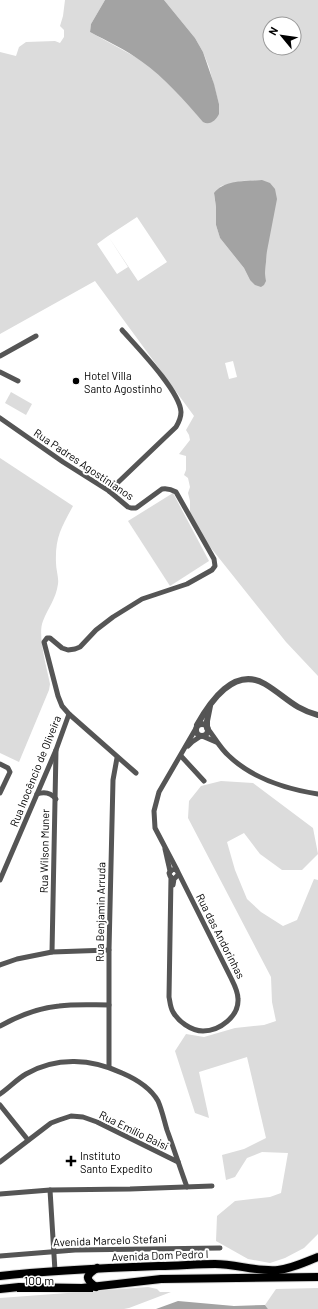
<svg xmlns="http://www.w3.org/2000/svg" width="318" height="1309" font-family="Barlow,sans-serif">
  <rect width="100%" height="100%" fill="#fff"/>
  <g fill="#dcdcdc" fill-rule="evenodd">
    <path d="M65 0H105L91 24 90 32C106 41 123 50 139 59 159 72 184 97 199 117L219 104 209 67 203 52 195 38 164 0H318V676L286 642 203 538 190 516V501L188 493 190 487 188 478 184 475 186 470V456L179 454 190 440 189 435 186 430 194 416 95 281 0 334V52L16 56 19 47 26 42 55 41 60 43 64 37V30L60 26 63 16ZM270 24H294V48H270ZM262 180 267 251 265 273 266 281 250 280 244 268 220 238 216 225V207L214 194 221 186 242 181ZM137 217 167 262 138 281 108 236ZM108 236 128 267 117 274 97 244ZM233 361 237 377 229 379 225 363Z"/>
    <path d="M11 392 32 404 26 415 5 403Z"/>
    <path d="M0 458 73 506C61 528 55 538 56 563 56 570 59 578 58 584 56 599 48 608 43 621 37 635 47 668 50 684L49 690 19 762 0 753Z"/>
    <path d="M173 493 209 561 170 586 128 521Z"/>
    <path d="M221 781 253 783 313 828 318 854 302 870H282L260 854 244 833 227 842 235 870 247 899 261 912 283 926 297 920 314 879 318 880V1234L304 1248 285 1258 270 1263 248 1259 216 1241 217 1216 235 1201 270 1197 281 1193 288 1153 262 1152 247 1158 235 1177 226 1180 222 1155 244 1149 266 1138 247 1057 199 1072 209 1118 195 1113 175 1051 186 1034 204 1037 235 1028 264 1025 276 1021 272 1002 271 977 188 818 189 801 201 786Z"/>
    <path d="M148 1287 157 1289 160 1292H171L129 1308 124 1309H0V1298Z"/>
    <path d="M318 1288V1309H268L265 1305 276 1289Z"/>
  </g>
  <g fill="#a3a3a3">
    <path d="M105 0H164L195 38 203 52 214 84 219 104V114C216 120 210 126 203 122 184 100 165 78 141 61 126 50 107 41 90 32L91 24Z"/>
    <path d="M262 180 270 183 275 189 277 199 267 251 265 273 266 281 264 285 261 287 255 285 250 280 244 268 220 238 216 225V207L214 193C224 180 246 181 262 180Z"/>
    <path d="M178 1301 234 1306 265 1305 268 1309H156Z"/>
  </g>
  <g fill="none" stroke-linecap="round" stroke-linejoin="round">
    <g stroke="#dbdbdb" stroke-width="10">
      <g id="primary">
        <path d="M0 1276C53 1270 107 1268 160 1266 178 1266 196 1264 215 1264 236 1264 257 1272 278 1270 291 1269 305 1262 318 1257"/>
        <path d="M96 1287C85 1279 85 1276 97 1268"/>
        <path d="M0 1289 19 1287 82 1288 161 1279 318 1277"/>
      </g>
    </g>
    <g stroke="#555" stroke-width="5">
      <path d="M0 356 36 336"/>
      <path d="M0 372 18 381"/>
      <path d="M0 418 63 462 109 491 128 507 131 508H136L162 489C168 488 171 489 176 492L214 559 215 566 212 570 187 584 142 599 113 617 96 630 80 647 75 649 68 650 62 648 50 638H47L44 642 58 696 62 706 69 714 136 773"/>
      <path d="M109 491 176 427C179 422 181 418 181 412 180 391 137 347 122 330"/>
      <path d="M208 729C215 738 220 748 229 756 253 779 286 789 318 794"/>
      <path d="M202 736 216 742"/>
      <path d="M188 746 192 742 201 736"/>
      <path d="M181 756 204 781"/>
      <path d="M0 764 8 768 10 772 0 793"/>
      <path d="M37 794C45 791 51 793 56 799"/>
      <path d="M165 849 170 871"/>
      <path d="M177 870 155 828 154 811 159 792 195 730"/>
      <path d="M171 877 169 997C170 1001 170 1007 173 1012 178 1021 191 1031 203 1031 220 1031 239 1016 238 999 238 991 234 984 231 978L179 874"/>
      <path d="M172 878 170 876 169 873 172 870 175 869 178 872V875L174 879 173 885"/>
      <path d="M0 880 56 750 69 714"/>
      <path d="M52 952 56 750"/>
      <path d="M0 965 17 959 52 952 109 950"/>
      <path d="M0 1026C18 1016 38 1008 59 1006 75 1004 92 1005 109 1005"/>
      <path d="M109 1067V950L113 780 117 758"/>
      <path d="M0 1094C9 1088 17 1079 26 1074 57 1056 92 1059 122 1073 136 1079 150 1087 158 1101 162 1110 164 1120 167 1130 174 1149 180 1168 187 1187"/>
      <path d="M0 1105 28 1140"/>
      <path d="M0 1162 51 1123 59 1120 71 1116 83 1117 97 1122 178 1162"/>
      <path d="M50 1190 55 1271"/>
      <path d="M0 1194 50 1190 130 1189 212 1186"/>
      <path d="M0 1256 75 1250 220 1248"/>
    </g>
    <g stroke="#555" stroke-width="6">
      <circle cx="202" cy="730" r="6"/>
      <path d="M197 725C210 702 234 666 265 684 285 696 294 709 318 715"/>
      <path d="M207 728V721L210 706"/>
    </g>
    <use href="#primary" stroke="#000" stroke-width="8"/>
  </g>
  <g fill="#000" stroke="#fff" stroke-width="1.5">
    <circle cx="76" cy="381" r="4"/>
    <path d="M69 1155h4v4h4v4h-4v4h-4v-4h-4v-4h4z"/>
  </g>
  <g text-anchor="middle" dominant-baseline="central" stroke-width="4" stroke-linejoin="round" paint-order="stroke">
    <g font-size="11" fill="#000" stroke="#fff" text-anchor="start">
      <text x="84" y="375">Hotel Villa<tspan x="84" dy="13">Santo Agostinho</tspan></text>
      <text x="80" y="1155">Instituto<tspan x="80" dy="13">Santo Expedito</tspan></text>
    </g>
    <g font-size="11" fill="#000" stroke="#fff">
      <text transform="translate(84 464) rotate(34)">Rua Padres Agostinianos</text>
      <text transform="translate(35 771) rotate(-68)">Rua Inocêncio de Oliveira</text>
      <text transform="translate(44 851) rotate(-89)">Rua Wilson Muner</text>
      <text transform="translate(100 912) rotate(-89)">Rua Benjamin Arruda</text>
      <text transform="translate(221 936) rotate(63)">Rua das Andorinhas</text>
      <text transform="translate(134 1130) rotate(26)">Rua Emílio Baisi</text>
      <text transform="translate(110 1240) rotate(-2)">Avenida Marcelo Stefani</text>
      <text transform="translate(160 1255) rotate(-2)">Avenida Dom Pedro I</text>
    </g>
  </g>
  <g transform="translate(282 36) rotate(299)"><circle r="19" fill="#ffffff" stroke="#999999"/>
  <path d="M0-3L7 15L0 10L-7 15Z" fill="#000000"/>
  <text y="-6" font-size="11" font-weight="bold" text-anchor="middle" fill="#000000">N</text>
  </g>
  <path d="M18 1285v6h74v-6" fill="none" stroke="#000000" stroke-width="2"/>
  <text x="24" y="1285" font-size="12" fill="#000000" stroke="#ffffff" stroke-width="3" paint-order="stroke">100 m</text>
</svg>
